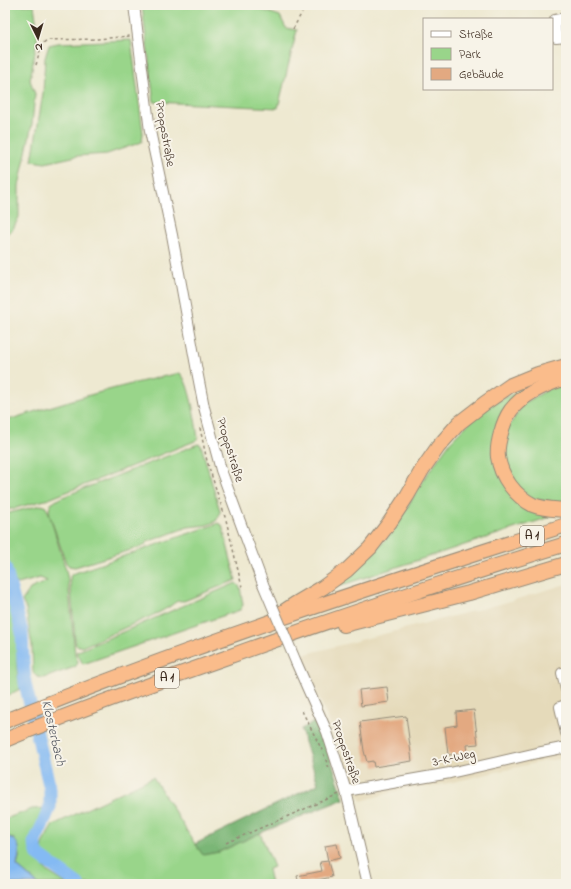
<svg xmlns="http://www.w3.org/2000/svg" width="571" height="889" font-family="'Indie Flower',sans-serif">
  <rect width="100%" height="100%" fill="#f7f3e8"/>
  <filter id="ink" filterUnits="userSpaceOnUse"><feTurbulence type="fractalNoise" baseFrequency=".025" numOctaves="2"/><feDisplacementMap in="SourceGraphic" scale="8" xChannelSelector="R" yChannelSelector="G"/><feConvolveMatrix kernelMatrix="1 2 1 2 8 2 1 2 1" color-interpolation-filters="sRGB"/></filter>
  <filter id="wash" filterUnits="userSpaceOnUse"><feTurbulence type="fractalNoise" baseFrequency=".012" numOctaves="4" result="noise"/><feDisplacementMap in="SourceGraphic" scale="16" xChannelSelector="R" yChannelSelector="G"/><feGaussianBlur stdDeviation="0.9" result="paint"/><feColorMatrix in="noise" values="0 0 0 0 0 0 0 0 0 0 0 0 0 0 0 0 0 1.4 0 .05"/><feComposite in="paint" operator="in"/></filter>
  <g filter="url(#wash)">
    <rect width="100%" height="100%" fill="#eee9d1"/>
    <path fill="#e5daba" d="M566 584V764L564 761 560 759 544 761 431 787 407 788 361 801 302 655 504 603Z"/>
    <g fill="#99d58a" stroke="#6a8054">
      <path d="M5 5H34L38 35 30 80 35 94 32 124 19 186V217L13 229 5 235Z"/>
      <path d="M142 5H247L280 16 286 28 297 30 278 108 154 102Z"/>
      <path d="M131 40 143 133 142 142 107 154 77 156 45 163 32 161 43 93 45 58 49 45 58 43Z"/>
      <path d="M180 373C190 382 196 424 198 439L195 441 49 499 12 509 5 510V421C63 402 121 385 180 373Z"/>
      <path d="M535 382 518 398 493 453 520 504 550 517 339 586 354 572 393 532 423 480 451 441 483 409Z"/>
      <path d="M566 384V505L530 498 511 481 502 453 506 431 523 404 552 387Z"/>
      <path d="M198 444 201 445 220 511 219 516 216 521 212 523 207 525 188 527 147 542 144 546 75 567 69 566 66 563 50 516 49 509 51 504 60 498Z"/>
      <path d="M41 505 45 506 49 513 66 570 68 580 75 654 78 662 76 666 72 668 44 678 37 677 33 672 32 646 26 609 22 601 30 589 47 581 40 578 18 584 12 579 5 554V514Z"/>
      <path d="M219 523 222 525 236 580 184 601C176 600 175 603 169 607 166 609 163 610 160 612L82 647 76 645 75 641 70 577 72 574Z"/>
      <path d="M236 583 240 587 243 605 240 610 83 664 76 652Z"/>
      <path d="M5 586 17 630V669L20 689 5 697V650L6 647 5 631Z"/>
      <path d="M153 777 195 844 203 854 219 852 260 833 274 867 268 869 271 884H85L43 853 42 844 53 825Z"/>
      <path d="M47 808 31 847 35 856 48 872 67 884H38L17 866 20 854 14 839 5 835V819L32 809Z"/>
    </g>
    <path fill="#7ab676" stroke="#5a704a" d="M316 721 323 736 344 799 260 833 219 852 203 855 195 844 318 784 301 729Z"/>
    <path fill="#84baf3" stroke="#607288" d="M5 835C23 843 20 849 17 866L38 884H5Z"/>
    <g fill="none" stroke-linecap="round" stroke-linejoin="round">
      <path stroke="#84baf3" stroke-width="13" d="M5 567 22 632 23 661 25 683 50 789V807L42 826 34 843 38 855 78 884"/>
    </g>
    <g id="blocks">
      <g fill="#e3a981">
        <path d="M387 687 389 702 361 706 359 690Z"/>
        <path d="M474 710 478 744 467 745 468 753 448 755 445 727 457 725 456 712Z"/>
        <path d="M406 716 412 761 374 767 373 761 367 762 364 751 360 722Z"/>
        <path d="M337 844 340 858 328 861 325 846Z"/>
        <path d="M328 861 332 877 299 884 297 876 322 871 320 862Z"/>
      </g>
    </g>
  </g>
  <g filter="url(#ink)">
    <use href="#blocks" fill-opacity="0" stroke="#948a78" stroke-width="1"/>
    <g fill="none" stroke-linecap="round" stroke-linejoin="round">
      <g stroke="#948a78" stroke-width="12">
        <g id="minor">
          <path d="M134 5 150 131 172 235 197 371 204 407 221 470 263 584"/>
          <path d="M566 18 555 20 556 38 566 37"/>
          <path d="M296 662 327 732 346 791 368 884"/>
          <path d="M566 673H562L566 689"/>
          <path d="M566 705 560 707 566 733"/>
          <path d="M346 791 450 773 537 753 562 748 566 750"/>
        </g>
      </g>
      <g stroke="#948a78" stroke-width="16">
        <g id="highway">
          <path d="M566 378C546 384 524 393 511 410 506 417 503 425 501 433 499 440 497 449 498 457 501 477 515 496 533 505 543 509 555 509 566 510"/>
          <path d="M283 612 295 604 322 588 347 570 370 548 390 522 407 496 422 470 438 447 459 423 485 403 511 385 538 374 566 366"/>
          <path d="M344 625 469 593 566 564"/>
          <path d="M5 721C189 646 377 585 566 525"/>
          <path d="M5 740C78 710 151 684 225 658 338 617 451 579 566 544"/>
        </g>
      </g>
      <g stroke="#948a78" stroke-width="1.5" stroke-dasharray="3 3" stroke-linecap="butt">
        <path d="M293 29 306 5"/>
        <path d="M36 65 42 44 47 40 98 39 130 36"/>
        <path d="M200 428 207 461 226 520 242 587"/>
        <path d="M302 711 322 750 329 768"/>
        <path d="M226 843 339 794"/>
      </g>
      <use href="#minor" stroke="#fff" stroke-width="10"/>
      <use href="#highway" stroke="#fabc8b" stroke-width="14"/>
      <g stroke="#948a78" stroke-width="12" stroke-linecap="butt">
        <path id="minor-bridge" d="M263 584 296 662"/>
      </g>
      <use href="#minor-bridge" stroke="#fff" stroke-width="10"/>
    </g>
  </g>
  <g text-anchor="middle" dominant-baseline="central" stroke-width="4" stroke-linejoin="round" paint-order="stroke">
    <g fill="#f7f3e8" stroke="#73665b" stroke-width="1">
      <rect x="520" y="526" width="24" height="20" rx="3"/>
      <rect x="155" y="668" width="24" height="20" rx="3"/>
    </g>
    <g font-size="12" font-weight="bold" fill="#3b2a1e">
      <text x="532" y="536">A 1</text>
      <text x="167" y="678">A 1</text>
    </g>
    <g font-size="13" fill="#3b2a1e" stroke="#f7f3e8">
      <text transform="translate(165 134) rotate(80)">Proppstraße</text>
      <text transform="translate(230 450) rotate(73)">Proppstraße</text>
      <text transform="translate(346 752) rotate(71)">Proppstraße</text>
      <text transform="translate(454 758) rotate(-12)">3-K-Weg</text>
    </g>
    <g font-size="14" font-style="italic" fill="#51555e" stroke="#f7f3e8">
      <text transform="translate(53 733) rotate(77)">Klosterbach</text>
    </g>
  </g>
  <rect width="571" height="889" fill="none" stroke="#f7f3e8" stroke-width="20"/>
  <rect x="423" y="18" width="130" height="72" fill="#f7f3e8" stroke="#aca397"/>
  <rect x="431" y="31" width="20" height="6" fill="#ffffff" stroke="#aca397"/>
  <text x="459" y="38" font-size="12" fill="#3b2a1e">Straße</text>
  <rect x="431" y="48" width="20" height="12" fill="#99d58a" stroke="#aca397"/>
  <text x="459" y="58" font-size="12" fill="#3b2a1e">Park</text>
  <rect x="431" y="68" width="20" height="12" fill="#e3a981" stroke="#aca397"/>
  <text x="459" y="78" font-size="12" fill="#3b2a1e">Gebäude</text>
  <g transform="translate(38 38) rotate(175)" stroke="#f7f3e8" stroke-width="3" paint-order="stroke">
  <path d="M0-3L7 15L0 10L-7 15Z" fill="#3b2a1e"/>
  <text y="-6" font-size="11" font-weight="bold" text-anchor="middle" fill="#3b2a1e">N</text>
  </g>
</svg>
